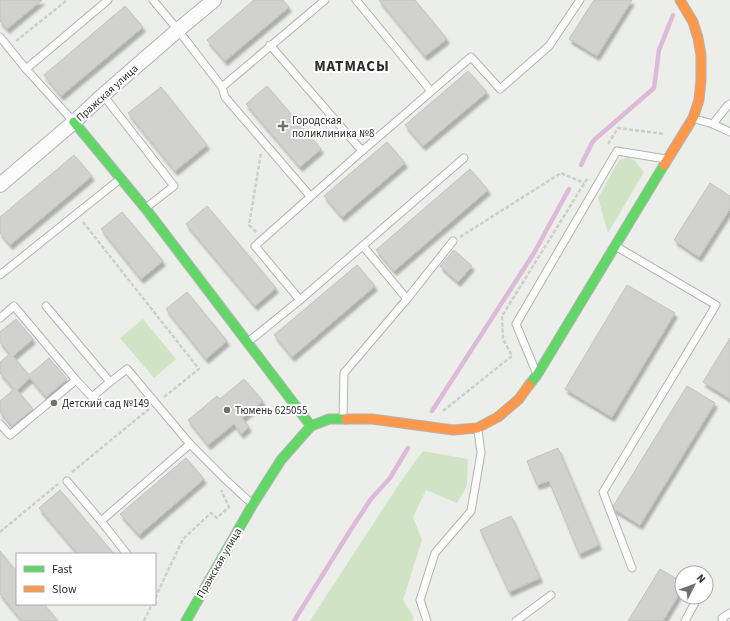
<svg xmlns="http://www.w3.org/2000/svg" width="730" height="621" font-family="'Source Sans 3',sans-serif">
  <defs>
    <filter id="shadow"><feDropShadow dx="2.5" dy="4.5" stdDeviation="1" flood-color="#0004"/></filter>
  </defs>
  <rect width="100%" height="100%" fill="#eceeea"/>
  <g fill="#d0e4c5">
    <path d="M628 157 635 161 644 172 608 233 598 198 619 160Z"/>
    <path d="M143 319 176 359 154 378 120 338Z"/>
    <path d="M423 451 468 459 467 486 457 503 426 490 413 517 422 540 403 600 414 618 411 621H310L401 481Z"/>
  </g>
  <g fill="none" stroke-linecap="round" stroke-linejoin="round">
    <g stroke="#ddb9da" stroke-width="4.5">
      <path d="M581 165 593 141 654 88 659 50 673 15"/>
      <path d="M432 411 534 253 569 189"/>
      <path d="M294 621 348 534 371 499 390 478 408 448"/>
    </g>
  </g>
  <g fill="#d1d2d0" stroke="#c1c3c0" filter="url(#shadow)">
    <path d="M0 0H42L7 29 0 21Z"/>
    <path d="M254 0H283L289 7 225 61 207 40Z"/>
    <path d="M379 0H415L447 39 425 56Z"/>
    <path d="M594 0H632L597 56 569 39Z"/>
    <path d="M125 6 143 27 61 96 44 75Z"/>
    <path d="M468 71 487 92 423 146 405 125Z"/>
    <path d="M267 86 321 149 300 167 246 104Z"/>
    <path d="M161 87 207 145 175 171 128 113Z"/>
    <path d="M387 142 405 163 342 217 324 196Z"/>
    <path d="M74 155 92 176 10 245 0 233V217Z"/>
    <path d="M470 169 488 190 394 271 376 250Z"/>
    <path d="M710 183 730 196V209L699 257 674 240Z"/>
    <path d="M207 206 276 288 255 306 186 224Z"/>
    <path d="M122 212 163 261 141 279 101 229Z"/>
    <path d="M454 250 472 266 458 282 440 266Z"/>
    <path d="M357 265 375 286 292 357 274 335Z"/>
    <path d="M627 285 675 313 612 417 565 389Z"/>
    <path d="M187 292 227 341 206 359 166 309Z"/>
    <path d="M16 319 33 339 13 356 29 375 49 358 67 379 46 397 30 378 17 390 33 409 12 426 0 412V401L14 389 0 373V362L10 354 0 342V332Z"/>
    <path d="M730 338V399L703 382Z"/>
    <path d="M244 379 263 401 242 418 249 427 241 434 234 424 208 445 188 420 217 396 220 399Z"/>
    <path d="M687 386 715 403 640 525 612 508Z"/>
    <path d="M558 448 599 545 579 554 549 481 537 485 527 461Z"/>
    <path d="M186 458 204 479 139 535 120 514Z"/>
    <path d="M60 490 114 554H78L39 508Z"/>
    <path d="M511 516 540 578 509 592 480 530Z"/>
    <path d="M0 551 17 572V604H44L58 621H22L0 594Z"/>
    <path d="M660 569 682 582V589L663 621H628Z"/>
  </g>
  <g fill="none" stroke-linecap="round" stroke-linejoin="round">
    <g stroke="#b2b4b1" stroke-width="9">
      <g id="lane">
        <path d="M153 0 178 30 222 87 325 0"/>
        <path d="M356 0 431 91"/>
        <path d="M0 37 26 69 73 121"/>
        <path d="M270 45 362 151 471 57 500 89 549 46 580 0"/>
        <path d="M26 69 108 0"/>
        <path d="M222 87 225 97 310 196"/>
        <path d="M103 95 174 186 147 207"/>
        <path d="M695 119 713 124 730 132"/>
        <path d="M713 124 727 106 730 104"/>
        <path d="M363 246 407 299"/>
        <path d="M617 247 716 305 603 492 632 568"/>
        <path d="M0 275 120 179"/>
        <path d="M300 300 255 246 362 151"/>
        <path d="M46 306 110 382 127 369 190 444 226 480 251 503"/>
        <path d="M0 318 14 306 76 380 10 435 0 424"/>
        <path d="M248 342 300 300 464 158"/>
        <path d="M536 372 516 324 617 151 666 159"/>
        <path d="M76 380 92 397 110 382"/>
        <path d="M343 418 344 373 407 299 453 241"/>
        <path d="M67 481 101 521 127 554"/>
        <path d="M101 521 190 444"/>
        <path d="M427 621 420 600 435 553 471 511 481 453 478 430"/>
        <path d="M516 621 551 595"/>
        <path d="M685 621 698 597"/>
        <path d="M723 621 722 618 730 613"/>
      </g>
    </g>
    <g stroke="#b2b4b1" stroke-width="16">
      <path id="street" d="M0 185 74 122 103 95 178 30 214 0"/>
    </g>
    <g stroke="#b2b4b1" stroke-width="11">
      <g id="fast">
        <path d="M74 122 146 209 311 426"/>
        <path d="M529 385 537 375 664 165"/>
        <path d="M186 621 253 504 281 460 311 426 329 419H346"/>
      </g>
    </g>
    <g stroke="#b2b4b1" stroke-width="11">
      <g id="slow">
        <path d="M664 165 693 118 699 100 701 80V55L698 38 693 22 680 0"/>
        <path d="M346 419H372L453 430 477 428 498 417 519 399 529 385"/>
      </g>
    </g>
    <g stroke="#cdcecd" stroke-width="2.5" stroke-dasharray="4 2" stroke-linecap="butt">
      <path d="M16 41 67 0"/>
      <path d="M608 144 618 128 664 134"/>
      <path d="M83 222 199 369 164 397"/>
      <path d="M256 232 249 225 261 153"/>
      <path d="M460 237 561 173 584 183"/>
      <path d="M443 411 512 356 503 339 502 316 587 179"/>
      <path d="M72 472 149 409"/>
      <path d="M0 532 58 484"/>
      <path d="M155 598 183 539 211 513 217 518 229 507 221 490"/>
      <path d="M144 621 152 604"/>
    </g>
    <use href="#lane" stroke="#fcfcfc" stroke-width="7"/>
    <use href="#street" stroke="#fcfcfc" stroke-width="14"/>
    <use href="#fast" stroke="#63d668" stroke-width="9"/>
    <use href="#slow" stroke="#ff974d" stroke-width="9"/>
  </g>
  <g fill="#70726f" stroke="#fff" stroke-width="1.5">
    <path d="M281 120h4v4h4v4h-4v4h-4v-4h-4v-4h4z"/>
    <circle cx="54" cy="403" r="4"/>
    <circle cx="227" cy="410" r="4"/>
  </g>
  <g text-anchor="middle" dominant-baseline="central" stroke-width="4" stroke-linejoin="round" paint-order="stroke">
    <g font-size="11" fill="#2e2f2d" stroke="#fff">
      <text transform="translate(107 93) rotate(-42)">Пражская улица</text>
      <text transform="translate(219 563) rotate(-60)">Пражская улица</text>
    </g>
    <g font-size="11" fill="#2e2f2d" stroke="#fff" text-anchor="start">
      <text x="292" y="120">Городская<tspan x="292" dy="13">поликлиника №8</tspan></text>
      <text x="62" y="403">Детский сад №149</text>
      <text x="235" y="410">Тюмень 625055</text>
    </g>
    <g font-size="15" font-weight="bold" letter-spacing="1" fill="#2e2f2d" stroke="#fff">
      <text x="352" y="66">МАТМАСЫ</text>
    </g>
  </g>
  <rect x="16" y="553" width="140" height="52" fill="#ffffff" stroke="#abacab"/>
  <rect x="24" y="566" width="20" height="6" fill="#63d668" stroke="#abacab"/>
  <text x="52" y="573" font-size="12" fill="#2e2f2d">Fast</text>
  <rect x="24" y="586" width="20" height="6" fill="#ff974d" stroke="#abacab"/>
  <text x="52" y="593" font-size="12" fill="#2e2f2d">Slow</text>
  <g transform="translate(694 585) rotate(48)"><circle r="19" fill="#ffffff" stroke="#abacab"/>
  <path d="M0-3L7 15L0 10L-7 15Z" fill="#70726f"/>
  <text y="-6" font-size="11" font-weight="bold" text-anchor="middle" fill="#2e2f2d">N</text>
  </g>
</svg>
